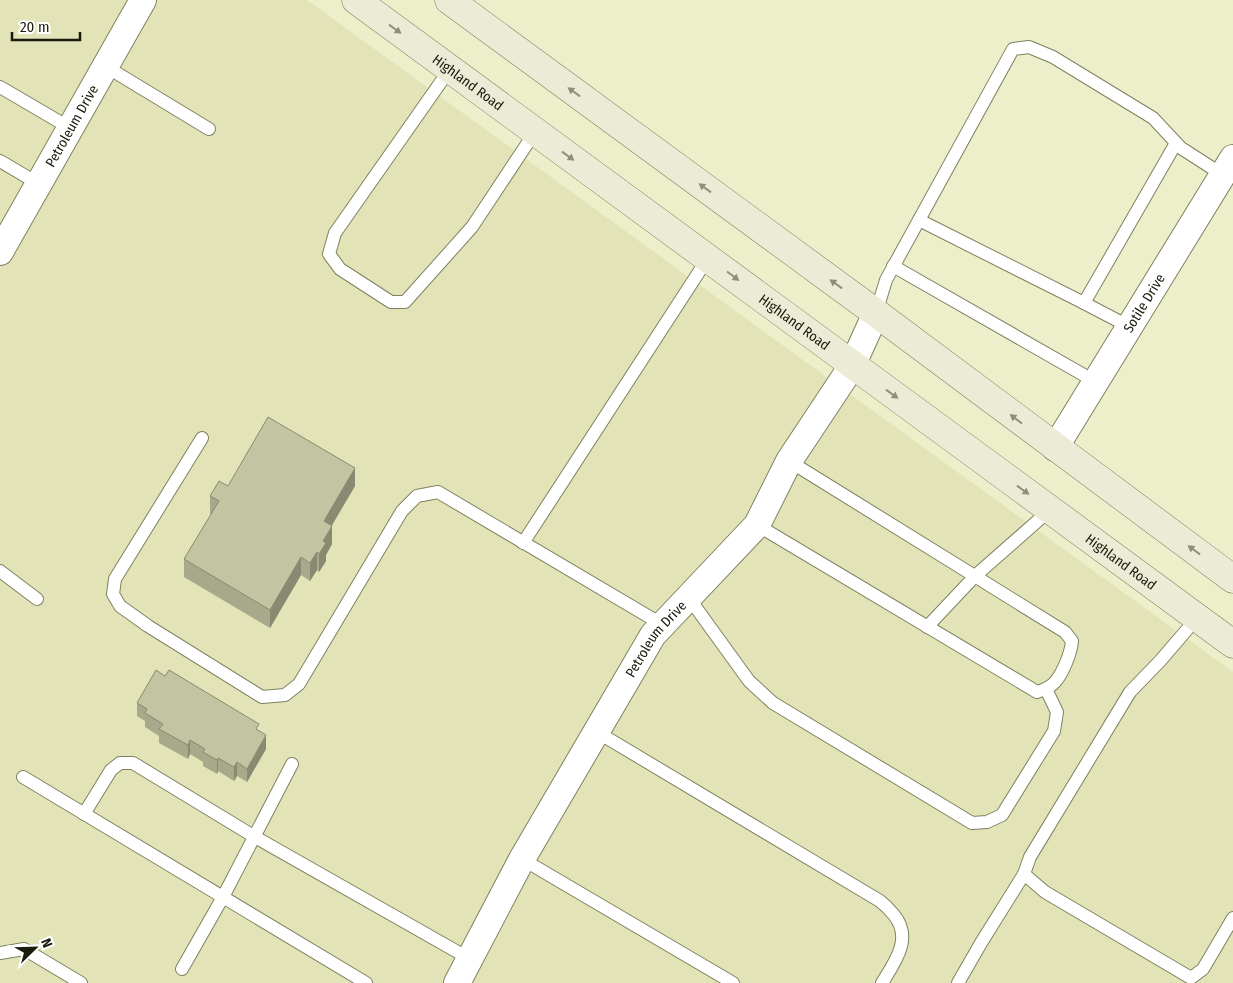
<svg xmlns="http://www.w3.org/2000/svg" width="1233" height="983" font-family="'Fira Sans Condensed',sans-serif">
  <rect width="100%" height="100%" fill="#edeeca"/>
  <path fill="#e2e4b8" d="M0 0H307L1233 672V983H0Z"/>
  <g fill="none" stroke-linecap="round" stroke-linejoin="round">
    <g stroke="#808160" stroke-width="14">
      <g id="lane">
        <path d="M105 66 209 129"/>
        <path d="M450 69 335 233 329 254 340 269 391 302H405L472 227 535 132"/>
        <path d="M0 87 70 128"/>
        <path d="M0 161 39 184"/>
        <path d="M919 220 1084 303"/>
        <path d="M893 266 1096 382"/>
        <path d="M876 313 886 280 1013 49 1029 47 1053 57 1153 118 1181 148 1223 175"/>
        <path d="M1130 327 1084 303 1176 143"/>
        <path d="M202 438 115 579 113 594 120 606 148 626 262 697 285 695 299 684 402 511 417 496 438 492 663 625"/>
        <path d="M757 525 1037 692C1043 690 1050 688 1055 682 1063 673 1071 653 1072 641L1065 632 789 461"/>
        <path d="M523 543 708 258"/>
        <path d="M0 571 37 599"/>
        <path d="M689 598 749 681 773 703 972 823 987 822 1002 815 1054 731 1057 712 1046 689"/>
        <path d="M1197 618 1160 661 1130 692 1030 857 1024 874 1045 892 1191 978 1203 969 1233 918"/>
        <path d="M927 627 975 576 1050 510"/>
        <path d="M597 732 880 901C885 905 890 910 894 915 913 938 895 962 882 983"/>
        <path d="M23 777 366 983"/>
        <path d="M84 814 111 770 120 763H133L255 837 470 959"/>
        <path d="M522 859 733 983"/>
        <path d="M0 953 24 949 81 983"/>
        <path d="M182 969 223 897 292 764"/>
        <path d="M958 983 981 943 1024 874"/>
      </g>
    </g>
    <g stroke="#808160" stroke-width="28">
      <g id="street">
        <path id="s1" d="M0 252 143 0"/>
        <path id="s2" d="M1055 448 1233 158"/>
        <path id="s3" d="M457 983 522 859 653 635 757 525 789 461 852 366 876 313"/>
      </g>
    </g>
    <g stroke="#808160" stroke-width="29">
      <g id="secondary">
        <path id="s4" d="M356 0 1233 644"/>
        <path d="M449 0 876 313 1233 579"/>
      </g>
    </g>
    <use href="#lane" stroke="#fff" stroke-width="12"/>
    <use href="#street" stroke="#fff" stroke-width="26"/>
    <use href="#secondary" stroke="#ececd6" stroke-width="28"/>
  </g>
  <g fill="#a8a98b">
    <path d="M228 486H355L331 525 332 544 326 555V561L319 572 317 570 310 581 301 575 270 628 184 577V559L211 514H210V496Z"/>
    <path d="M137 703 259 731 266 749 247 782 237 776 234 781 218 771 217 774 203 766V762L190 754 188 759 159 743V736L145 727V721L137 716Z"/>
  </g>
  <g fill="#888a71">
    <path d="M355 468V486L324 539V521Z"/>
    <path d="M332 526V544L326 555V561L319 572V554L323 541Z"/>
    <path d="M317 552V570L310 581V563Z"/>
    <path d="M301 557V575L270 628V610Z"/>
    <path d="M266 735V749L247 782V769Z"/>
    <path d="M190 740V754L188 759V745Z"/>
    <path d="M218 758V771L217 774V760Z"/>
    <path d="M237 762V776L234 781V767Z"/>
  </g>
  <g fill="#c3c5a2" stroke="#888a71">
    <path d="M268 417 355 468 324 521 332 526 323 541 326 543 319 554 317 552 310 563 301 557 270 610 184 559 219 501 210 496 219 481 228 486Z"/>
    <path d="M156 670 165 676 169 670 259 724 256 729 266 735 247 769 237 762 234 767 218 758 217 760 203 752 205 749 190 740 188 745 159 729 163 724 145 713 147 709 137 703Z"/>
  </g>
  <defs><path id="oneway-solid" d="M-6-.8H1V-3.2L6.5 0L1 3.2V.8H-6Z" transform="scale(1.25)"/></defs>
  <g fill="#8e8e7c">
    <use href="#oneway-solid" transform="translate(395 29) rotate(36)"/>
    <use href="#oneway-solid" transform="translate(574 92) rotate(-144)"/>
    <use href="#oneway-solid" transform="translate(568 156) rotate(36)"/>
    <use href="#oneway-solid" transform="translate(705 188) rotate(-144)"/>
    <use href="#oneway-solid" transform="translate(733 276) rotate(37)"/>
    <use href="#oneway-solid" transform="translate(836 284) rotate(-144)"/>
    <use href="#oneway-solid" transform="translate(892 394) rotate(36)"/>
    <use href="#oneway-solid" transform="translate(1016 419) rotate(-143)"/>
    <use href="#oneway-solid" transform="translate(1023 490) rotate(36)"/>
    <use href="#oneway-solid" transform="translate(1194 550) rotate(-144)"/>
  </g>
  <g text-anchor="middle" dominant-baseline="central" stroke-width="4.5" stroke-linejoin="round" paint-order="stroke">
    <g font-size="14" fill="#1a1a0d" stroke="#fff">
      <text stroke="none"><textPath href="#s4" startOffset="139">Highland Road</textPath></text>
      <text stroke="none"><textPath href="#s1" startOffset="145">Petroleum Drive</textPath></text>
      <text stroke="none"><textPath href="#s2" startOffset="170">Sotile Drive</textPath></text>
      <text stroke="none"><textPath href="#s4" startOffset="544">Highland Road</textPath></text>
      <text stroke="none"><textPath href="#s4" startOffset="949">Highland Road</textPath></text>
      <text stroke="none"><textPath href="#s3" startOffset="398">Petroleum Drive</textPath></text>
    </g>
  </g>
  <g transform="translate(35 948) rotate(67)" stroke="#ffffff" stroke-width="4" paint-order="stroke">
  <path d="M0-4L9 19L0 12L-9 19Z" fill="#1a1a0d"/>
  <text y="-8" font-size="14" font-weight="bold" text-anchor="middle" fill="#1a1a0d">N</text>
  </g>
  <path d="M12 32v8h68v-8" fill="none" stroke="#1a1a0d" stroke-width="2.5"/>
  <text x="20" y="32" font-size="15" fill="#1a1a0d" stroke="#ffffff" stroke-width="4" paint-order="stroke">20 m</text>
</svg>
